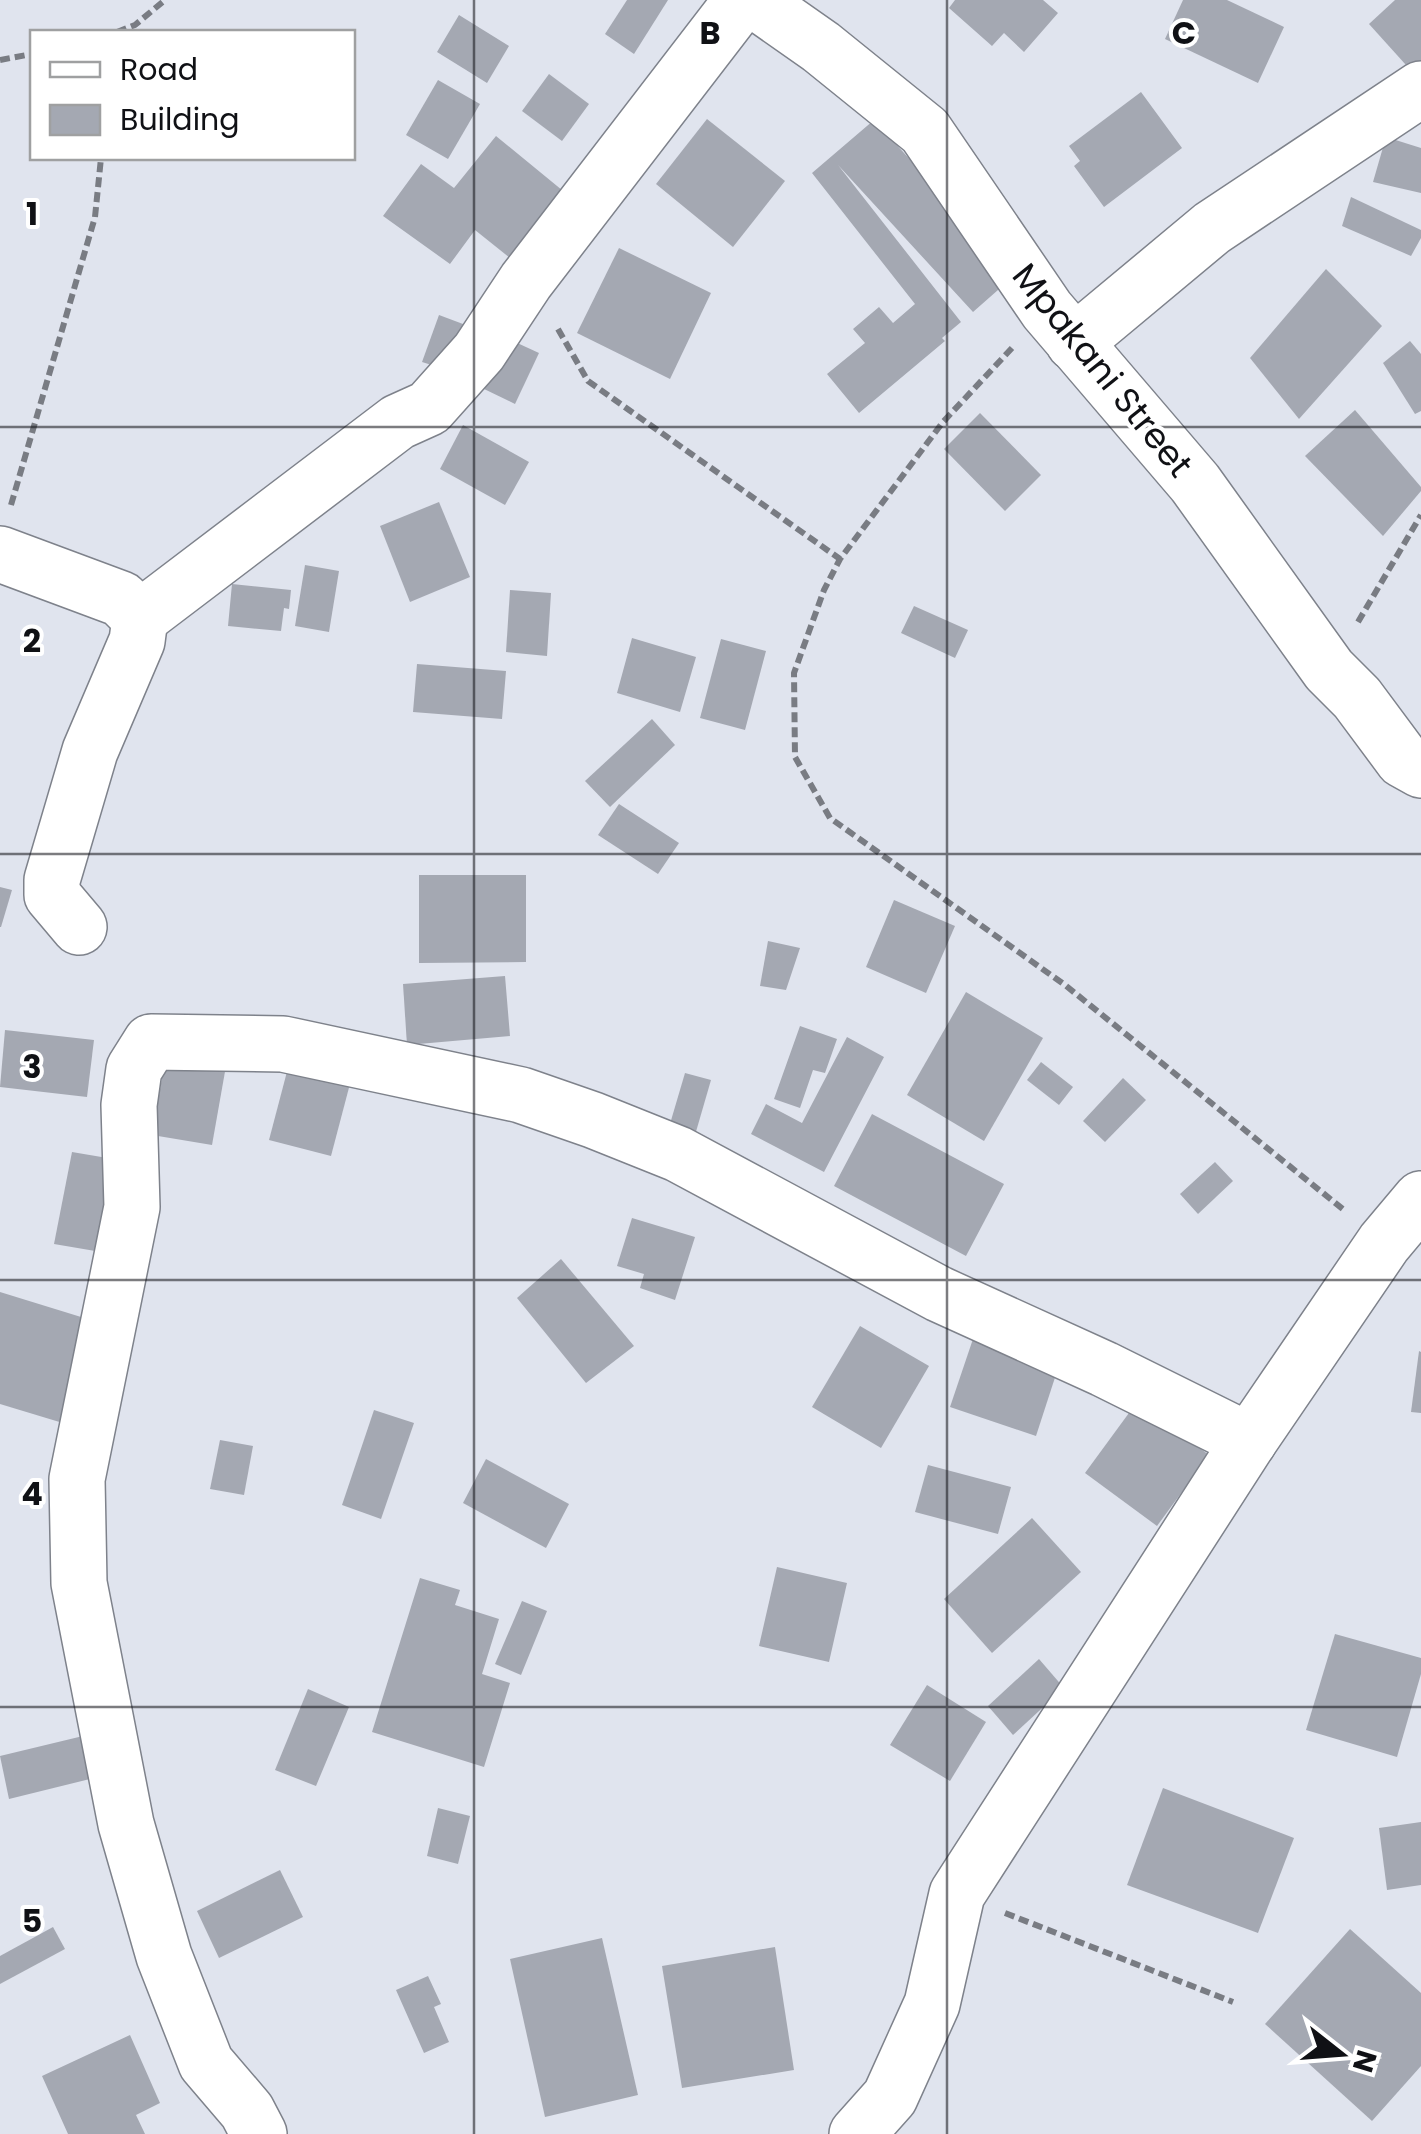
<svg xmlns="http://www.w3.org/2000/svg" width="1421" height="2134" font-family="Poppins,sans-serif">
  <rect width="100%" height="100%" fill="#e0e4ee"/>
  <g fill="#a4a8b2">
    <path d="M627 0H668L634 54 605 34Z"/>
    <path d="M955 0H1043L1058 13 1024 52 1004 33 992 46 949 8Z"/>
    <path d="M1183 0H1227L1284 27 1258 83 1165 39Z"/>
    <path d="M1395 0H1421V69L1415 75 1369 24Z"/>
    <path d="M459 15 509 46 487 83 437 52Z"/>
    <path d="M549 74 589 104 562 141 522 111Z"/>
    <path d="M438 80 480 104 448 159 406 135Z"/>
    <path d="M1141 92 1182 148 1104 207 1074 166 1080 161 1069 146Z"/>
    <path d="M707 119 785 181 733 247 656 184Z"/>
    <path d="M874 120 1015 275 973 312 838 165 961 322 942 338 945 341 859 413 827 374 865 343 853 329 879 307 893 323 915 304 812 173Z"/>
    <path d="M496 136 568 195 515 262 475 230 450 264 383 216 421 164 454 188Z"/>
    <path d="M1386 137 1421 148V193L1373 182Z"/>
    <path d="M1351 197 1421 230V238L1411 256 1342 226Z"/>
    <path d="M619 248 711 293 670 379 577 333Z"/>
    <path d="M1326 269 1382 326 1299 419 1250 358Z"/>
    <path d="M439 315 471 327 454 372 422 362Z"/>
    <path d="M504 337 539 353 515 404 482 388Z"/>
    <path d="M1410 341 1421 354V411L1415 414 1383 363Z"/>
    <path d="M1355 410 1421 487V491L1383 536 1305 456Z"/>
    <path d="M980 413 1041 475 1005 511 944 449Z"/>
    <path d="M463 425 529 462 505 505 440 469Z"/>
    <path d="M439 502 470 577 410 602 380 526Z"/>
    <path d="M305 565 339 571 329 632 295 626Z"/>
    <path d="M232 584 291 590 289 609 284 608 281 631 228 626Z"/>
    <path d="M510 590 551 593 547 656 506 652Z"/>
    <path d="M914 606 968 630 955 658 901 633Z"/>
    <path d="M632 638 696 657 680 712 617 693Z"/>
    <path d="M721 639 766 651 745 730 700 718Z"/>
    <path d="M417 664 506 671 502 719 413 712Z"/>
    <path d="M652 719 675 745 610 807 585 781Z"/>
    <path d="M619 804 679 843 658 874 598 835Z"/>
    <path d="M419 875H526V962L419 963Z"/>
    <path d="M0 887 12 890 1 927H0Z"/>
    <path d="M894 900 955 926 926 993 866 967Z"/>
    <path d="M768 941 800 948 786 990 760 986Z"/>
    <path d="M505 976 510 1036 407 1045 403 984Z"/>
    <path d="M966 992 1043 1038 984 1141 907 1095Z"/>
    <path d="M800 1026 837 1039 825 1073 813 1070 800 1108 774 1099Z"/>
    <path d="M5 1030 94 1040 87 1097 0 1087Z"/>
    <path d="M847 1037 884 1057 824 1172 751 1134 766 1104 802 1123Z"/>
    <path d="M166 1055 226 1066 212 1145 152 1135Z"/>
    <path d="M1041 1062 1073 1087 1059 1105 1027 1080Z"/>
    <path d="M289 1064 351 1080 331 1156 269 1140Z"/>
    <path d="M685 1073 711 1080 693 1142 667 1134Z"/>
    <path d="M1123 1078 1146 1100 1105 1142 1083 1121Z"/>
    <path d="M872 1114 1004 1184 966 1256 834 1186Z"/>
    <path d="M72 1152 125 1161 107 1253 54 1244Z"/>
    <path d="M1215 1162 1233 1181 1198 1214 1180 1194Z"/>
    <path d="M632 1218 695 1237 675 1300 640 1288 644 1274 617 1266Z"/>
    <path d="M561 1259 634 1346 586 1383 517 1298Z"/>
    <path d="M0 1292 107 1325 76 1427 0 1404Z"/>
    <path d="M860 1326 929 1366 881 1448 812 1407Z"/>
    <path d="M976 1330 1061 1359 1036 1436 950 1407Z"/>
    <path d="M1419 1351 1421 1352V1413L1411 1412Z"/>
    <path d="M1137 1402 1209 1455 1157 1526 1085 1473Z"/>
    <path d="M374 1410 414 1423 381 1519 342 1505Z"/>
    <path d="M220 1440 253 1446 244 1495 210 1489Z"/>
    <path d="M486 1459 569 1504 546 1548 463 1503Z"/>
    <path d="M928 1465 1011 1487 998 1534 915 1512Z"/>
    <path d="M1032 1518 1081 1572 992 1653 944 1599Z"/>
    <path d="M777 1567 847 1583 829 1662 759 1646Z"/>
    <path d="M420 1578 460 1590 455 1605 499 1619 482 1674 510 1683 484 1767 372 1732Z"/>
    <path d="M522 1601 547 1611 521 1675 495 1664Z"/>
    <path d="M1335 1634 1421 1658V1674L1397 1757 1306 1730Z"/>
    <path d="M1039 1659 1064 1688 1013 1735 988 1706Z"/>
    <path d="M927 1685 986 1722 950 1781 890 1745Z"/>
    <path d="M308 1689 349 1707 316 1786 275 1770Z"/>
    <path d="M83 1736 94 1778 9 1799 0 1756Z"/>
    <path d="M1163 1788 1294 1838 1258 1933 1127 1885Z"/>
    <path d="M438 1808 470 1816 458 1864 427 1856Z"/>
    <path d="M1421 1822V1885L1387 1890 1379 1828Z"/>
    <path d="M280 1870 303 1917 219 1958 197 1911Z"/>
    <path d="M53 1927 65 1949 0 1984V1956Z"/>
    <path d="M1350 1929 1421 1993V2066L1372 2121 1265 2024Z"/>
    <path d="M602 1938 638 2095 545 2117 510 1959Z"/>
    <path d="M775 1947 794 2070 682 2088 662 1966Z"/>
    <path d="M428 1976 441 2004 434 2007 449 2042 424 2053 396 1990Z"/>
    <path d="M130 2035 160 2103 136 2115 145 2134H68L42 2076Z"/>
  </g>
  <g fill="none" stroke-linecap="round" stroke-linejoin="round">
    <g stroke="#7e828b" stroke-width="58">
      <g id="minor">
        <path d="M754 0 821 47 925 131 1047 310 1195 483 1329 670 1357 698 1403 760 1421 770"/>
        <path d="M1074 343 1212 228 1421 89"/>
        <path d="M0 554 121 599 140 618 137 641 90 751 52 880V895L79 927"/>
        <path d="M140 618 398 422 429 408 479 352 526 281 742 0"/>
        <path d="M259 2134 247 2111 206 2063 164 1956 126 1824 79 1583 77 1479 132 1207 129 1105 134 1069 151 1042 283 1044 521 1095 593 1120 678 1154 939 1294 1104 1369 1249 1441"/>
        <path d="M857 2134 890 2097 932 2004 957 1894 1249 1441 1384 1243 1421 1199"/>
      </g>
    </g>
    <g stroke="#797c83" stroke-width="6" stroke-dasharray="10 5" stroke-linecap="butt">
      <path d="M117 32 135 25 165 0"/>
      <path d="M0 60 32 54"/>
      <path d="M558 329 588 381 840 559"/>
      <path d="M1012 348 943 422 840 559 824 590 794 673 795 757 830 818 1065 985 1344 1210"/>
      <path d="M11 505 95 217 101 158"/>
      <path d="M1358 622 1421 515"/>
      <path d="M1005 1913 1233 2002"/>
    </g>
    <use href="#minor" stroke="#fff" stroke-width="55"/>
  </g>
  <path fill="none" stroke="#101115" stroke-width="2.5" stroke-opacity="0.55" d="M474 0V2134M947 0V2134M0 427H1421M0 854H1421M0 1280H1421M0 1707H1421"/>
  <g text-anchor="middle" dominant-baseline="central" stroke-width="8" stroke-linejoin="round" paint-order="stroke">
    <g font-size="35" fill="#101115" stroke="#fff">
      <text transform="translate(1103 370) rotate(51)">Mpakani Street</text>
    </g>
  </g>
  <g font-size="32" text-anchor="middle" font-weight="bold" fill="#101115" stroke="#fff" stroke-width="8" stroke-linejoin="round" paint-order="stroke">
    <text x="710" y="44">B</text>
    <text x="1184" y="44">C</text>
    <text x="32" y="225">1</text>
    <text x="32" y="652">2</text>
    <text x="32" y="1078">3</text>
    <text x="32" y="1505">4</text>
    <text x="32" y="1932">5</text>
  </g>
  <rect x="30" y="30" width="325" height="130" fill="#ffffff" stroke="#9fa0a1" stroke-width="2.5"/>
  <rect x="50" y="62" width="50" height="15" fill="#ffffff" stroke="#9fa0a1" stroke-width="2.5"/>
  <text x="120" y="80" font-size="30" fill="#101115">Road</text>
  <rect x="50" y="105" width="50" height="30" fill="#a4a8b2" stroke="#9fa0a1" stroke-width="2.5"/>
  <text x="120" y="130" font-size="30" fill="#101115">Building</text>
  <g transform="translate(1341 2054) rotate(107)" stroke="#ffffff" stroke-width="8" paint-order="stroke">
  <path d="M0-8L18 38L0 25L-18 38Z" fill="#101115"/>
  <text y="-15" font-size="28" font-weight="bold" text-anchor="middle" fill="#101115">N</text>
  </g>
</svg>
